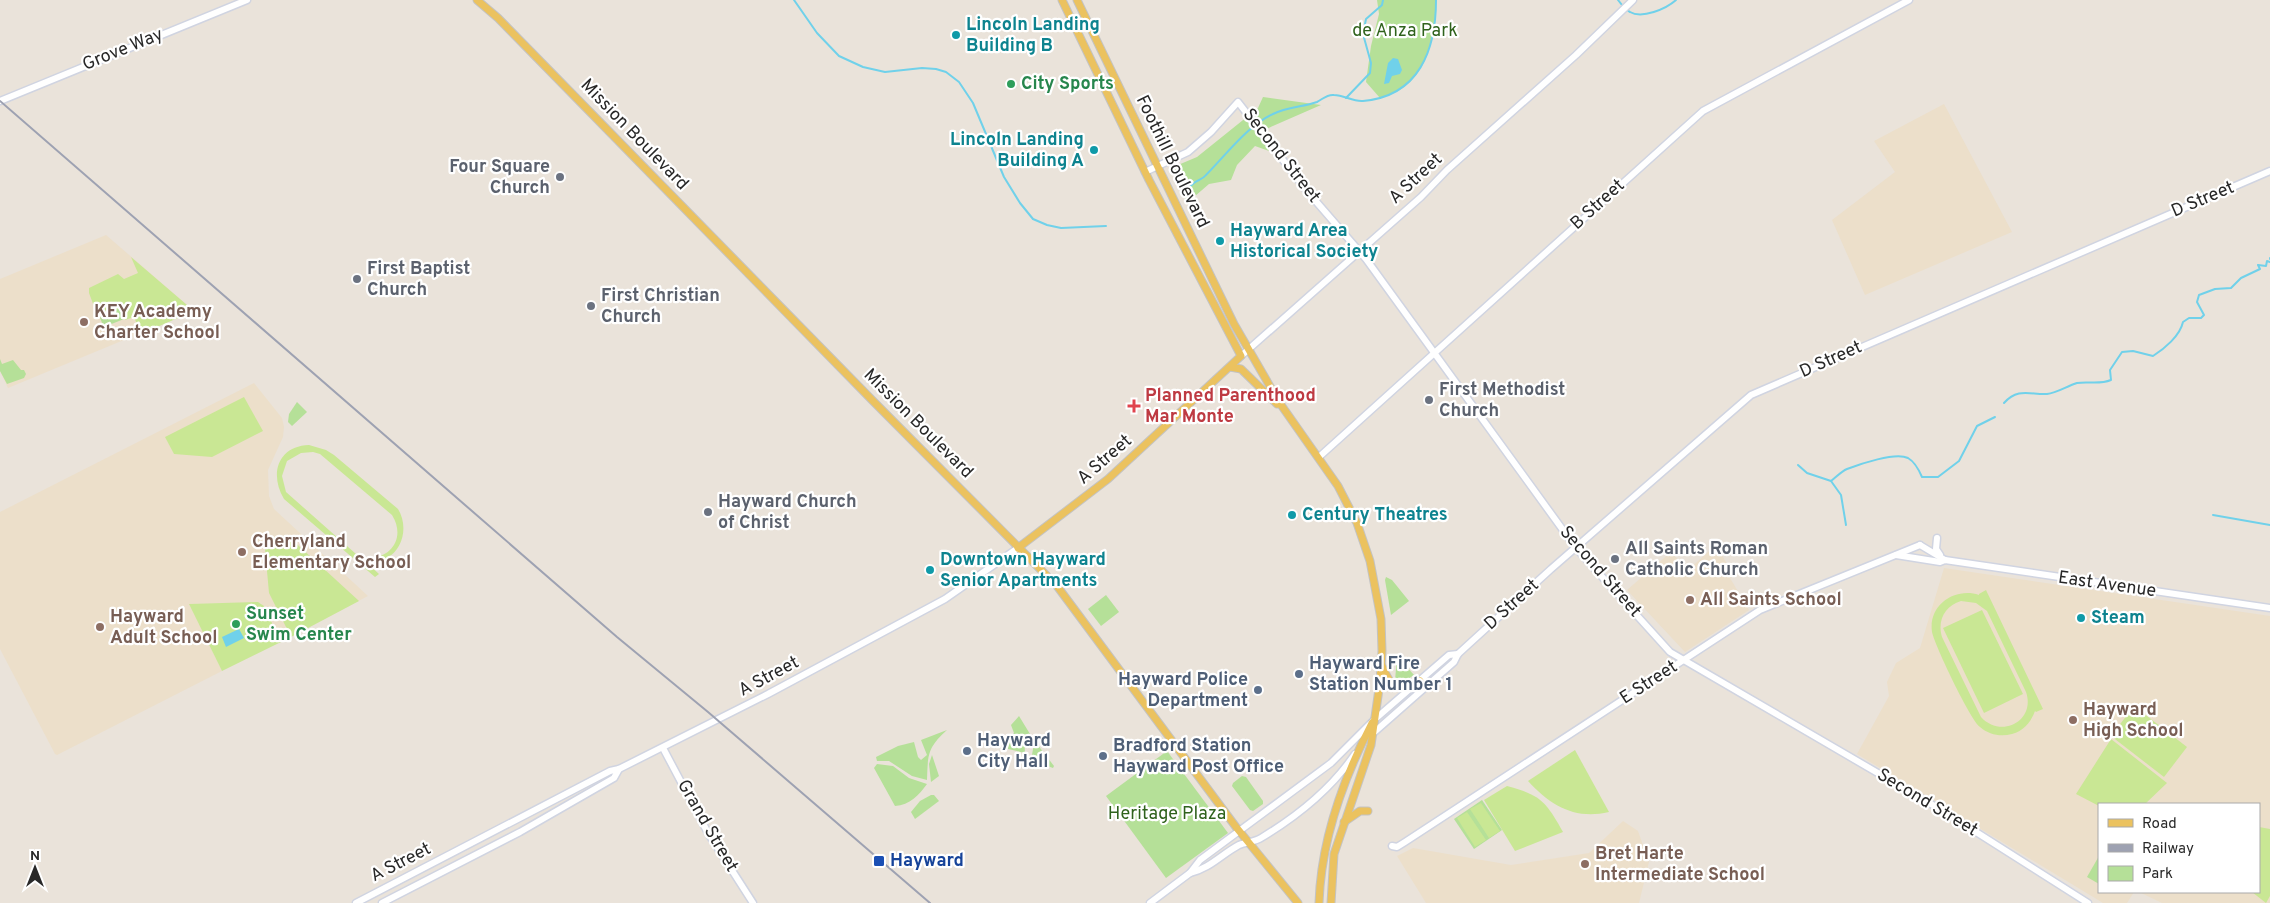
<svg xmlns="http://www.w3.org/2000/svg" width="2270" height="903" font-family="Overpass,sans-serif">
  <rect width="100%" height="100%" fill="#eae3da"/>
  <g fill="#ecdfca">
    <path d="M1944 104 2012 232 1865 295 1832 220 1895 172 1874 141Z"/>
    <path d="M106 235 194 311 8 388 0 371V279Z"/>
    <path d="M254 383 282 418 284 427 283 437 268 470 269 496 274 509 368 596 281 642 261 603 190 604 222 671 57 755 55 754 0 649V512Z"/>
    <path d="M1716 545 1734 576 1730 578 1749 610 1685 652 1627 590 1671 552 1688 570Z"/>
    <path d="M1944 568 2270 616V903H2162L2139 892H2259V804H2099V892H2134L2127 903H2103L1857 754 1889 696 1887 682 1896 663 1920 648Z"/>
    <path d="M1623 821 1638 831 1649 862 1639 903H1426L1397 856 1413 848 1511 865 1589 853Z"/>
  </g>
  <g fill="#b5e098">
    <path d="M1377 0H1436C1435 41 1426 87 1380 98L1366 82 1371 46 1379 14Z"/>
    <path d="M1263 97 1321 105 1257 133 1269 151 1255 146 1237 165 1231 180 1209 184 1187 203 1173 171 1178 165 1197 157 1258 108Z"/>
    <path d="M120 308 124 319 104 327 100 318 102 315Z"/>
    <path d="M0 359 2 364 13 360 21 370H24L26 374 24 378 7 384 0 371Z"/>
    <path d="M297 402 307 412 292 426 288 422 289 414Z"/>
    <path d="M1386 577 1392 580 1409 601 1391 615 1385 580Z"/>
    <path d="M1106 595 1119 612 1101 626 1088 609Z"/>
    <path d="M1397 656 1414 675 1400 684 1395 681Z"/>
    <path d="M1019 716 1030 734 1024 735 1025 753 1008 749 1007 742 1014 733 1011 725Z"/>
    <path d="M947 730C927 748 928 755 927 780L912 776 889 761H877L876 757 898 746 914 742 918 757 921 760 927 755 921 740Z"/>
    <path d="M1034 744H1037L1054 766 1053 768 1031 760Z"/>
    <path d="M1167 751 1228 833 1166 878 1106 796Z"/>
    <path d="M932 755 939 776 931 782 929 764Z"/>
    <path d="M877 764 893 766 909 778 927 784C919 795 910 805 895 806L874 768Z"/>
    <path d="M1242 776 1246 777 1263 801V804L1253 811 1250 810 1232 786 1233 783Z"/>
    <path d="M931 795H934L939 801 915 819 911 812 920 801Z"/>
    <path d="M1482 800 1502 830 1474 849 1454 819Z"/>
    <path d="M2099 856V884L2087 877Z"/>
  </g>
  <g fill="#c9e794" fill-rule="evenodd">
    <path d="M131 257 194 311 141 334 134 317 125 320 120 308 98 317 89 293V288L118 274 124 279 138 273Z"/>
    <path d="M244 397 263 431 212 457 174 454 165 437Z"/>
    <path d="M309 445 326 450 334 455 398 509C408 525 404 548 387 558 381 562 375 562 368 564L379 574 375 577 284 499C269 474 278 446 309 445ZM313 452 320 454 392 515C409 542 383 567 356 554L286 492 282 476 287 461 301 453Z"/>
    <path d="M288 536 359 601 291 637 269 593 264 538Z"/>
    <path d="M1986 590 2043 709 2036 712 2035 711C2031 722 2024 731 2012 734 2001 737 1989 735 1980 727 1970 719 1935 646 1932 632 1928 605 1955 587 1979 595V594ZM1961 601 1976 603 1987 611 2026 692C2036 721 2001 739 1981 717L1942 637C1937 620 1945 606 1961 601Z"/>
    <path d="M258 602 264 606 281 642 222 671 189 604Z"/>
    <path d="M1982 610 2023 694 1984 713 1943 628Z"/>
    <path d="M2134 706 2187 747 2164 777 2111 736Z"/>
    <path d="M2111 739 2167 783 2145 804H2099V806L2076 794Z"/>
    <path d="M1575 750 1609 812C1575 820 1551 806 1528 781Z"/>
    <path d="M1507 786C1541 795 1546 802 1563 832L1515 851 1484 800Z"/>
    <path d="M1481 803 1500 831 1489 838 1470 809Z"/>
    <path d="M1467 812 1486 840 1475 847 1457 818Z"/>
    <path d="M2259 827 2270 829V896L2266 903 2252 892H2259Z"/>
  </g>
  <g fill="#70d1ea">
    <path d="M1393 58 1398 59 1402 70 1400 74 1392 76 1389 83 1384 84 1388 63Z"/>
    <path d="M239 629 244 638 226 647 222 637Z"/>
  </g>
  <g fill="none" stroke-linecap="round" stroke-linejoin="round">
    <g stroke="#70d1ea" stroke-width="2">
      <path d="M794 0 817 33 839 56 863 67 885 72 922 68 936 69 946 72 959 82 973 103 1004 177 1020 203 1033 219 1047 225 1061 228 1106 226"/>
      <path d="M1618 0C1621 4 1626 10 1630 12 1642 19 1666 9 1676 0"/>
      <path d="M1346 98 1370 73 1371 63 1363 34 1366 19 1382 5 1383 0"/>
      <path d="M1183 194C1186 190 1190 186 1194 183 1198 180 1203 179 1206 175 1227 154 1246 127 1273 114 1287 107 1303 107 1317 102 1323 99 1327 94 1334 95 1344 95 1353 102 1363 101 1419 96 1436 50 1436 0"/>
      <path d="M2270 258V259"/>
      <path d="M2004 403C2018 387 2031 395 2047 394 2057 393 2067 386 2077 383 2089 381 2099 385 2111 380L2110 370 2122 352 2133 351 2153 356C2164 349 2180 336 2183 322L2189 318H2201L2204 315 2197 302 2199 295 2215 289 2231 288 2241 278 2260 269 2258 265 2266 266 2267 261 2270 262"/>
      <path d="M1798 465 1807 473 1831 481C1836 477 1842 471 1847 469 1860 464 1895 452 1908 458 1915 462 1919 470 1922 477H1938L1959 461 1977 426 1995 417"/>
      <path d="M1831 481 1841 495 1846 525"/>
      <path d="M2213 515 2270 525"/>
    </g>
    <g stroke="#d0d4e1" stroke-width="9">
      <g id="secondary">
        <path d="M0 101 247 0"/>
        <path d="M1145 172 1188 152 1211 132 1238 102 1307 191 1366 259 1576 548 1670 652 1943 811 2088 903"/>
        <path d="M1241 356 1421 197 1447 170 1576 55 1633 0"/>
        <path d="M1319 457 1703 111 1909 0"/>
        <path d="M1937 538 1936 549 1940 555"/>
        <path d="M1920 545 1945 560"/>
        <path d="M1896 555 1940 562 1945 560 2270 608"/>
        <path d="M1371 735 1454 662 1458 654 1551 569 1751 395 2270 171"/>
        <path d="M663 748 708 833 753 903"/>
        <path d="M1392 846 1397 847 1405 842 1760 610 1920 545"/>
        <path d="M1190 873C1209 869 1222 854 1239 845 1246 842 1255 842 1261 838 1296 817 1332 788 1355 754"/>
        <path d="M356 903 610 771 619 769 768 694 945 599 1018 548"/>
        <path d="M382 903 520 832 614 778 619 769"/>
        <path d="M1150 903 1190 873 1200 860 1331 763 1374 720 1449 655 1458 654"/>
      </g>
    </g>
    <g stroke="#c3c3c3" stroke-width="9">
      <g id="primary">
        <path d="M477 0 498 18 873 401 1057 586 1236 827 1298 903"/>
        <path d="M1077 0 1234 324 1279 402 1338 486 1357 523 1370 561 1381 619 1382 651 1380 682 1371 745 1334 854 1331 903"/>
        <path d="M1230 367 1241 369 1277 404"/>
        <path d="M1018 548 1108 479 1241 356 1149 180 1062 0"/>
        <path d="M1382 666C1392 689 1397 694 1420 681"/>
        <path d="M1344 822 1360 811H1368"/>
        <path d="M1319 903C1321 840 1343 779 1372 723"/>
      </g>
    </g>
    <use href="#secondary" stroke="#fff" stroke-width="6"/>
    <use href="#primary" stroke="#ebc25f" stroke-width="7"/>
    <path stroke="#9ea2b2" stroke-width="2" d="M0 101 617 637 708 712 930 903"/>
  </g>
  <g fill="#0f9aa8" stroke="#fff" stroke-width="2">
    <circle cx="956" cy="35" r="5"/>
    <circle cx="1094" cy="150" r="5"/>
    <circle cx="1220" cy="241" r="5"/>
    <circle cx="1292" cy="515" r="5"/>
    <circle cx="930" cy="570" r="5"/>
    <circle cx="2081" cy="618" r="5"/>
  </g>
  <g fill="#2e9e5b" stroke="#fff" stroke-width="2">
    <circle cx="1011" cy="84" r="5"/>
    <circle cx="236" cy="624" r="5"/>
  </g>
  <g fill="#6b7280" stroke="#fff" stroke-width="2">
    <circle cx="560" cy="177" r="5"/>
    <circle cx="357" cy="279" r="5"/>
    <circle cx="591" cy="306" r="5"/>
    <circle cx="1429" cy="400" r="5"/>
    <circle cx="708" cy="512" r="5"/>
    <circle cx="1615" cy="559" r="5"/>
  </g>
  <g fill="#8d6e63" stroke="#fff" stroke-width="2">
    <circle cx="84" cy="322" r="5"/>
    <circle cx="242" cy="552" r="5"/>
    <circle cx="1690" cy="600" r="5"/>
    <circle cx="100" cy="627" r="5"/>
    <circle cx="2073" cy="720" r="5"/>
    <circle cx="1585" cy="864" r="5"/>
  </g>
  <path fill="#e0444e" stroke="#fff" stroke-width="2" d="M1131.5 398.5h5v5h5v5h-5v5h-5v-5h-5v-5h5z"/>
  <g fill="#5c6f8a" stroke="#fff" stroke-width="2">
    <circle cx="1299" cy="674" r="5"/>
    <circle cx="1258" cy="690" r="5"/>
    <circle cx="967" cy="751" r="5"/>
    <circle cx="1103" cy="756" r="5"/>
  </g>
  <rect fill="#1a4fb4" stroke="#fff" stroke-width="2" x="873" y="855" width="12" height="12" rx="2.5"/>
  <g text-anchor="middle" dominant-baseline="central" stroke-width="4.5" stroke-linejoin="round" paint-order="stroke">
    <g font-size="18" font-weight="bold" fill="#0d838f" stroke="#fff" text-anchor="start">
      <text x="966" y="25">Lincoln Landing<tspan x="966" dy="21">Building B</tspan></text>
      <text x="1084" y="140" text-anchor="end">Lincoln Landing<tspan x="1084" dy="21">Building A</tspan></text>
      <text x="1230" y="231">Hayward Area<tspan x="1230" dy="21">Historical Society</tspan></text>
      <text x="1302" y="515">Century Theatres</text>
      <text x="940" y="560">Downtown Hayward<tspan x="940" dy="21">Senior Apartments</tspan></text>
      <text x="2091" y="618">Steam</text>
    </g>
    <g font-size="18" fill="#2f621c" stroke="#fff">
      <text x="1405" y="31">de Anza Park</text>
      <text x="1167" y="814">Heritage Plaza</text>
    </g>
    <g font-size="18" fill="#282828" stroke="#fff">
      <text transform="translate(123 50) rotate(-22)">Grove Way</text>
      <text transform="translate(634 135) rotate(46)">Mission Boulevard</text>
      <text transform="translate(1281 156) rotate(52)">Second Street</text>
      <text transform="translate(1172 162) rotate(64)">Foothill Boulevard</text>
      <text transform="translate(1416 179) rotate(-43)">A Street</text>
      <text transform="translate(2203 200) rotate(-23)">D Street</text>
      <text transform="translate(1598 205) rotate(-42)">B Street</text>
      <text transform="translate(1831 360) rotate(-24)">D Street</text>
      <text transform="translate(918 424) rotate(45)">Mission Boulevard</text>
      <text transform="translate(1105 460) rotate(-41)">A Street</text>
      <text transform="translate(1600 572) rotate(49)">Second Street</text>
      <text transform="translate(2107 585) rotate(8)">East Avenue</text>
      <text transform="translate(1512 605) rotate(-42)">D Street</text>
      <text transform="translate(769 677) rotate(-28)">A Street</text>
      <text transform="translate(1649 683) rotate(-33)">E Street</text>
      <text transform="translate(1927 803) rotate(31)">Second Street</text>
      <text transform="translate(707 826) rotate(60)">Grand Street</text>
      <text transform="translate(401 863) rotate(-27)">A Street</text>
    </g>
    <g font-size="18" font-weight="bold" fill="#27864d" stroke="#fff" text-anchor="start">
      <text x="1021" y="84">City Sports</text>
      <text x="246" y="614">Sunset<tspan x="246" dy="21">Swim Center</tspan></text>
    </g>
    <g font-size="18" font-weight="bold" fill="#5b616d" stroke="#fff" text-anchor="start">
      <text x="550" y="167" text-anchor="end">Four Square<tspan x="550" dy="21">Church</tspan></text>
      <text x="367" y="269">First Baptist<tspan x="367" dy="21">Church</tspan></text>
      <text x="601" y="296">First Christian<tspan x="601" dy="21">Church</tspan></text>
      <text x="1439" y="390">First Methodist<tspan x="1439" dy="21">Church</tspan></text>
      <text x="718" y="502">Hayward Church<tspan x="718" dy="21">of Christ</tspan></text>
      <text x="1625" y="549">All Saints Roman<tspan x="1625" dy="21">Catholic Church</tspan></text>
    </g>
    <g font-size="18" font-weight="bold" fill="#785e54" stroke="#fff" text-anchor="start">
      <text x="94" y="312">KEY Academy<tspan x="94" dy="21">Charter School</tspan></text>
      <text x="252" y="542">Cherryland<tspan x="252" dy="21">Elementary School</tspan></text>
      <text x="1700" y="600">All Saints School</text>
      <text x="110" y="617">Hayward<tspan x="110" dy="21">Adult School</tspan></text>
      <text x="2083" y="710">Hayward<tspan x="2083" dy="21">High School</tspan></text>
      <text x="1595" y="854">Bret Harte<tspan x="1595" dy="21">Intermediate School</tspan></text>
    </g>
    <g font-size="18" font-weight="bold" fill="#be3a42" stroke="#fff" text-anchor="start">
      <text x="1145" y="396">Planned Parenthood<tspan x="1145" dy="21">Mar Monte</tspan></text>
    </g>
    <g font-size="18" font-weight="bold" fill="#4e5e75" stroke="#fff" text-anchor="start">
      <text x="1309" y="664">Hayward Fire<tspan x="1309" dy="21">Station Number 1</tspan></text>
      <text x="1248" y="680" text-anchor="end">Hayward Police<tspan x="1248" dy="21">Department</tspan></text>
      <text x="977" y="741">Hayward<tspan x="977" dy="21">City Hall</tspan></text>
      <text x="1113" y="746">Bradford Station<tspan x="1113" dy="21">Hayward Post Office</tspan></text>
    </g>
    <g font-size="18" font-weight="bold" fill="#164399" stroke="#fff" text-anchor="start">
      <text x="890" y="861">Hayward</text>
    </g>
  </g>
  <rect x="2098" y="803" width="162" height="90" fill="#ffffff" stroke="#a9a9a9"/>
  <rect x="2108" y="819" width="25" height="8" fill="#ebc25f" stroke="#a9a9a9"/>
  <text x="2142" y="828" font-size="15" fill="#282828">Road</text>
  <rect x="2108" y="844" width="25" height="8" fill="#9ea2b2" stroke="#a9a9a9"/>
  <text x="2142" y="853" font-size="15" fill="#282828">Railway</text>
  <rect x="2108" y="866" width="25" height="15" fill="#b5e098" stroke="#a9a9a9"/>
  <text x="2142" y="878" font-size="15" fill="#282828">Park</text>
  <g transform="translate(35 868)" stroke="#ffffff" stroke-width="4" paint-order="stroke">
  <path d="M0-4L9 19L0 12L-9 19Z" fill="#282828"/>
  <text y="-8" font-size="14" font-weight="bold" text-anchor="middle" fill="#282828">N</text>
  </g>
</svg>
